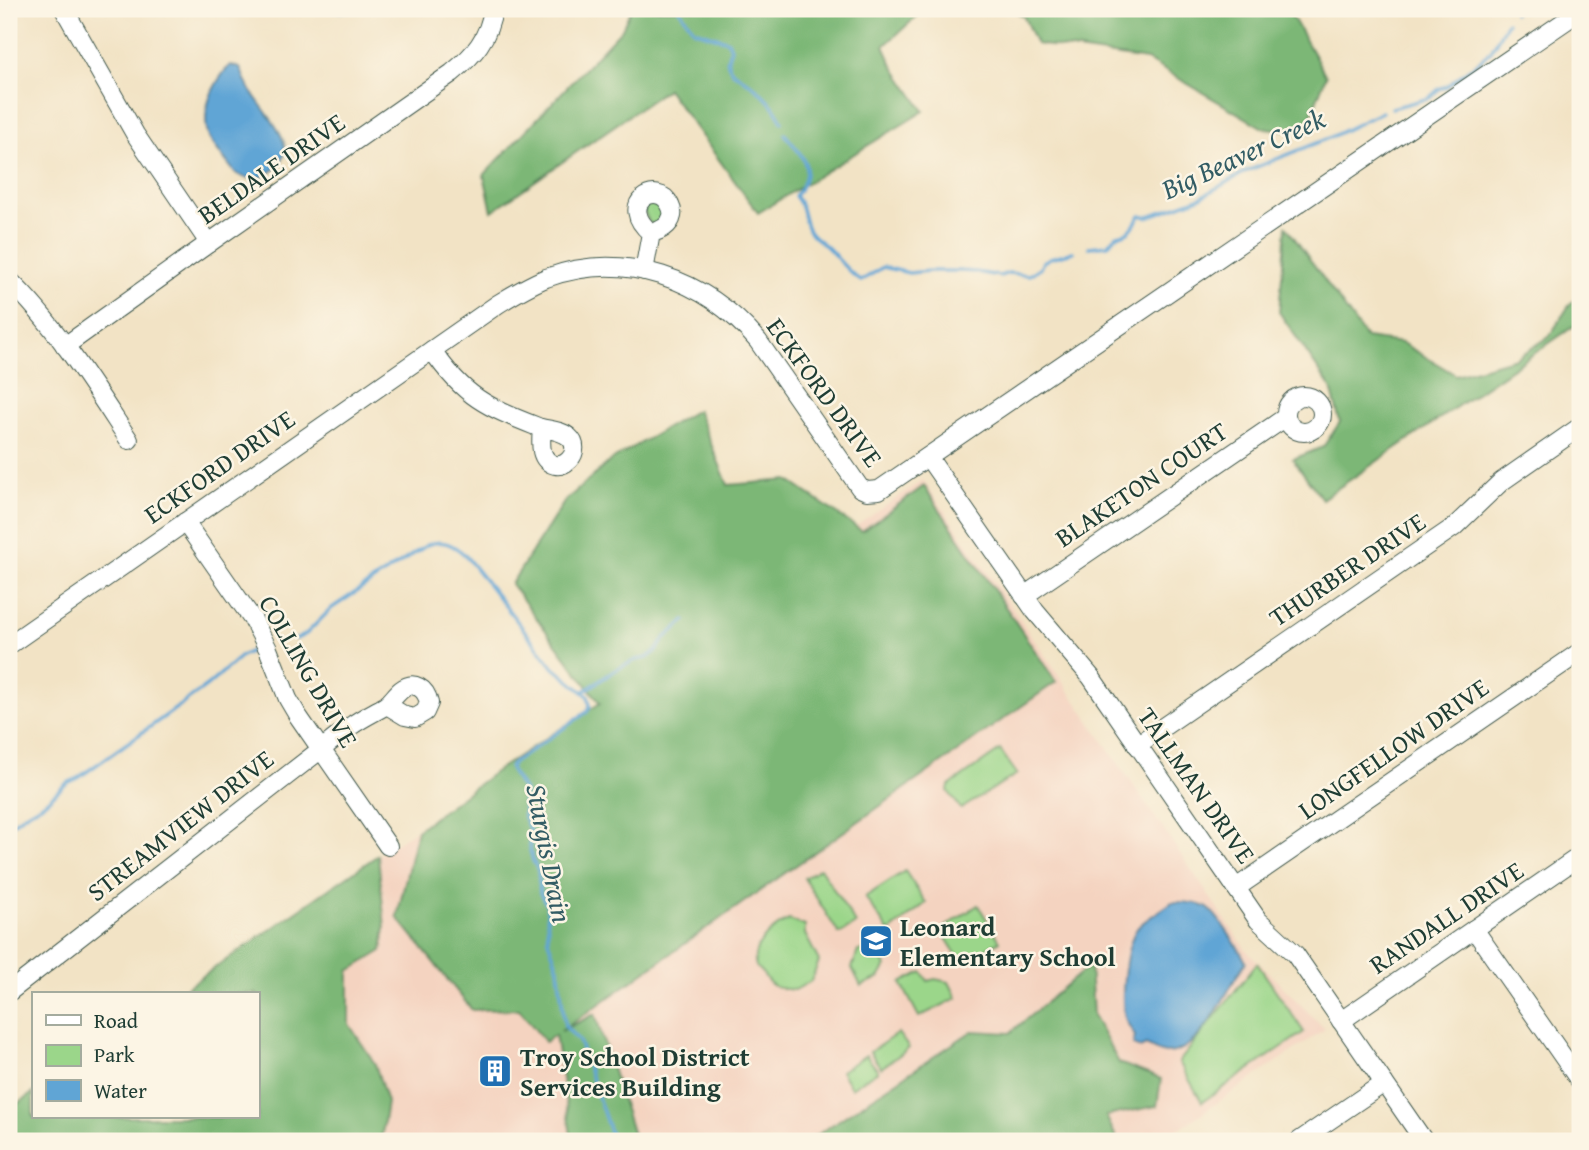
<svg xmlns="http://www.w3.org/2000/svg" width="1589" height="1150" font-family="'Gentium Book Plus',serif">
  <rect width="100%" height="100%" fill="#fcf5e5"/>
  <filter id="ink" filterUnits="userSpaceOnUse"><feTurbulence type="fractalNoise" baseFrequency=".0143" numOctaves="2"/><feDisplacementMap in="SourceGraphic" scale="14" xChannelSelector="R" yChannelSelector="G"/><feConvolveMatrix kernelMatrix="1 2 1 2 8 2 1 2 1" color-interpolation-filters="sRGB"/></filter>
  <filter id="wash" filterUnits="userSpaceOnUse"><feTurbulence type="fractalNoise" baseFrequency=".00686" numOctaves="4" result="noise"/><feDisplacementMap in="SourceGraphic" scale="28" xChannelSelector="R" yChannelSelector="G"/><feGaussianBlur stdDeviation="1.57" result="paint"/><feColorMatrix in="noise" values="0 0 0 0 0 0 0 0 0 0 0 0 0 0 0 0 0 1.4 0 .05"/><feComposite in="paint" operator="in"/></filter>
  <g filter="url(#wash)">
    <rect width="100%" height="100%" fill="#f2e3c5"/>
    <path fill="#f4d3c0" d="M923 480 1062 680V681L1246 950 1325 1029 1161 1141H9V1110L33 1093V1117H257V994H177Z"/>
    <g fill="#9bd68a" stroke="#5d8a5f" stroke-width="2">
      <path d="M657 201 666 211 659 223 650 224 643 209 645 205Z"/>
      <path d="M1000 750 1017 774 961 809 948 791 949 786Z"/>
      <path d="M820 868 856 924 839 934 804 878Z"/>
      <path d="M905 871 926 903 889 932 865 897Z"/>
      <path d="M978 905 1000 941 961 962 941 930Z"/>
      <path d="M789 920 805 926V934L819 961 811 981 795 990C788 988 781 990 774 986 769 983 766 979 763 974 762 973 756 967 756 966 749 946 774 927 789 920Z"/>
      <path d="M877 947 886 966 879 978 861 986 852 968 858 951Z"/>
      <path d="M1257 963 1304 1032 1202 1102 1179 1062Z"/>
      <path d="M922 972 928 981 935 979 949 982 957 998 919 1017 901 983Z"/>
      <path d="M898 1033 909 1048 881 1068 870 1052Z"/>
      <path d="M866 1055 878 1071 851 1088 841 1071Z"/>
    </g>
    <g fill="#7cb776" stroke="#4e7a55" stroke-width="2">
      <path d="M631 9H925L884 46 893 66 924 111 758 213 667 89 492 211 484 175 622 29Z"/>
      <path d="M1012 9H1288L1326 76 1305 131 1263 128 1147 60 1036 44 1024 17Z"/>
      <path d="M1286 226 1366 338 1402 343 1456 375 1516 358 1549 337 1570 304 1580 297V322L1322 499 1293 459 1323 447 1340 422 1331 388 1279 312Z"/>
      <path d="M697 410 728 485 788 480 862 531 924 486 1056 682 561 1031 595 1014 635 1141H572L555 1035 545 1042 519 1009 472 1010 397 917 417 830 496 771 600 703 511 584 565 501 610 461Z"/>
      <path d="M378 855 385 928 382 951 349 971V1024L375 1064 387 1102 381 1141H9V1110L33 1093V1117H257V994H177Z"/>
      <path d="M1090 965 1093 1015 1119 1063 1161 1079 1157 1106 1106 1116 1118 1141H808L972 1031 1010 1033Z"/>
    </g>
    <g fill="#60a5d5" stroke="#407184" stroke-width="2">
      <path d="M230 65 240 68C243 74 245 81 249 88 257 102 285 133 285 148 285 170 256 186 237 174 232 170 228 163 223 157 218 150 211 143 208 135 201 109 213 84 230 65Z"/>
      <path d="M1172 902C1183 902 1195 902 1206 907 1216 912 1240 950 1246 962 1226 988 1203 1053 1166 1053 1160 1053 1152 1048 1146 1045L1140 1048 1133 1045 1135 1036C1132 1030 1126 1023 1125 1017 1120 997 1125 939 1140 925 1149 917 1162 910 1172 902Z"/>
    </g>
    <g fill="none" stroke-linecap="round" stroke-linejoin="round">
      <g stroke="#60a5d5" stroke-width="3.5">
        <path d="M332 9 341 11 356 9"/>
        <path d="M679 9 694 30 728 41 731 48C727 59 725 63 733 72 753 84 773 101 782 122"/>
        <path d="M1514 13 1518 9"/>
        <path d="M1392 108 1429 98 1439 89 1447 86 1476 64 1491 51 1507 22"/>
        <path d="M785 134C803 157 817 169 795 196 804 207 802 214 807 227 811 238 822 241 830 250 840 261 848 272 861 281L883 267 909 273 929 271H960L976 272 1000 276 1008 273 1029 275 1040 268 1043 262 1050 258 1073 252"/>
        <path d="M1089 247 1108 245 1117 235C1131 234 1134 226 1140 215L1147 217 1199 198 1247 171 1329 138 1382 112"/>
        <path d="M296 639 306 634 332 608 427 545C442 538 454 545 465 555L554 668 588 696 590 706 587 712 513 763 510 767 511 771 524 791V817L530 831V850L533 861 538 870 540 893 547 905 548 940 558 968 565 1026 579 1041 613 1141"/>
        <path d="M583 692 617 669 636 660 647 658 656 651 666 637 685 621"/>
        <path d="M9 826 25 814 44 803 67 783 78 778 178 707 208 685 241 656 251 651"/>
      </g>
    </g>
  </g>
  <g filter="url(#ink)">
    <g fill="none" stroke-linecap="round" stroke-linejoin="round">
      <g stroke="#3f564a" stroke-width="20">
        <g id="minor">
          <path d="M64 9 135 134 209 243"/>
          <path d="M644 271 651 233C660 231 670 226 672 216 673 212 672 209 670 205 658 179 616 204 651 233"/>
          <path d="M9 280C55 324 94 387 129 440"/>
          <path d="M65 346 209 243 452 73C474 55 489 38 493 9"/>
          <path d="M432 350C464 397 487 407 538 427 548 430 561 430 569 437 576 443 576 453 569 460 565 464 560 466 555 465 538 460 541 442 542 428"/>
          <circle cx="1304" cy="414" r="18"/>
          <path d="M928 457 1035 611 1091 677 1258 920 1295 954 1424 1141"/>
          <path d="M185 522 253 620 268 649 288 699 298 716 388 846"/>
          <path d="M1024 596 1286 417"/>
          <path d="M9 645 498 304C514 294 529 285 546 278 624 249 706 279 758 341L860 488 867 491 879 490 1580 11"/>
          <path d="M1137 745 1454 527 1501 482 1580 427"/>
          <path d="M1236 888 1580 652"/>
          <path d="M1474 929 1580 1081"/>
          <path d="M9 992 351 726C362 718 373 713 385 706 391 702 395 695 401 690 414 680 426 688 429 703L425 712 415 718 405 716 387 705"/>
          <path d="M1341 1021 1580 856"/>
          <path d="M1299 1141 1384 1083"/>
        </g>
      </g>
      <use href="#minor" stroke="#fff" stroke-width="18"/>
    </g>
  </g>
  <defs>
    <g id="school-square" transform="scale(1.75)"><rect x="-9" y="-9" width="18" height="18" rx="4" fill="#1f6fb2" stroke="#fcf5e5"/><path d="M0-5L7-2L0 1L-7-2ZM-4 1L0 2.5L4 1V4Q0 6-4 4Z" fill="#fff"/></g>
    <g id="building-square" transform="scale(1.75)"><rect x="-9" y="-9" width="18" height="18" rx="4" fill="#1f6fb2" stroke="#fcf5e5"/><path d="M-4-6H4V6H1V3H-1V6H-4ZM-2.5-4.3h1.7v1.8h-1.7ZM.8-4.3h1.7v1.8H.8ZM-2.5-1h1.7V.8h-1.7ZM.8-1h1.7V.8H.8Z" fill="#fff"/></g>
  </defs>
  <g fill-rule="evenodd">
    <use href="#school-square" x="876" y="941"/>
    <use href="#building-square" x="495" y="1071"/>
  </g>
  <g text-anchor="middle" dominant-baseline="central" stroke-width="5" stroke-linejoin="round" paint-order="stroke">
    <g font-size="26" fill="#1f3d34" stroke="#fcf5e5">
      <text transform="translate(271 168) rotate(-35)">BELDALE DRIVE</text>
      <text transform="translate(825 392) rotate(54)">ECKFORD DRIVE</text>
      <text transform="translate(219 466) rotate(-35)">ECKFORD DRIVE</text>
      <text transform="translate(1141 484) rotate(-34)">BLAKETON COURT</text>
      <text transform="translate(1347 569) rotate(-34)">THURBER DRIVE</text>
      <text transform="translate(309 671) rotate(60)">COLLING DRIVE</text>
      <text transform="translate(1393 748) rotate(-35)">LONGFELLOW DRIVE</text>
      <text transform="translate(1197 785) rotate(55)">TALLMAN DRIVE</text>
      <text transform="translate(180 825) rotate(-38)">STREAMVIEW DRIVE</text>
      <text transform="translate(1446 917) rotate(-34)">RANDALL DRIVE</text>
    </g>
    <g font-size="26" font-weight="bold" fill="#1f3d34" stroke="#fcf5e5" text-anchor="start">
      <text x="900" y="926">Leonard<tspan x="900" dy="30">Elementary School</tspan></text>
      <text x="520" y="1056">Troy School District<tspan x="520" dy="30">Services Building</tspan></text>
    </g>
    <g font-size="28" font-style="italic" fill="#325c64" stroke="#fcf5e5">
      <text transform="translate(1243 153) rotate(-25)">Big Beaver Creek</text>
      <text transform="translate(550 853) rotate(79)">Sturgis Drain</text>
    </g>
  </g>
  <rect width="1589" height="1150" fill="none" stroke="#fcf5e5" stroke-width="35"/>
  <rect x="32" y="992" width="228" height="126" fill="#fcf5e5" stroke="#a4ab9e" stroke-width="2"/>
  <rect x="46" y="1015" width="35" height="10" fill="#ffffff" stroke="#a4ab9e" stroke-width="2"/>
  <text x="94" y="1028" font-size="21" fill="#1f3d34">Road</text>
  <rect x="46" y="1045" width="35" height="21" fill="#9bd68a" stroke="#a4ab9e" stroke-width="2"/>
  <text x="94" y="1062" font-size="21" fill="#1f3d34">Park</text>
  <rect x="46" y="1080" width="35" height="21" fill="#60a5d5" stroke="#a4ab9e" stroke-width="2"/>
  <text x="94" y="1098" font-size="21" fill="#1f3d34">Water</text>
</svg>
